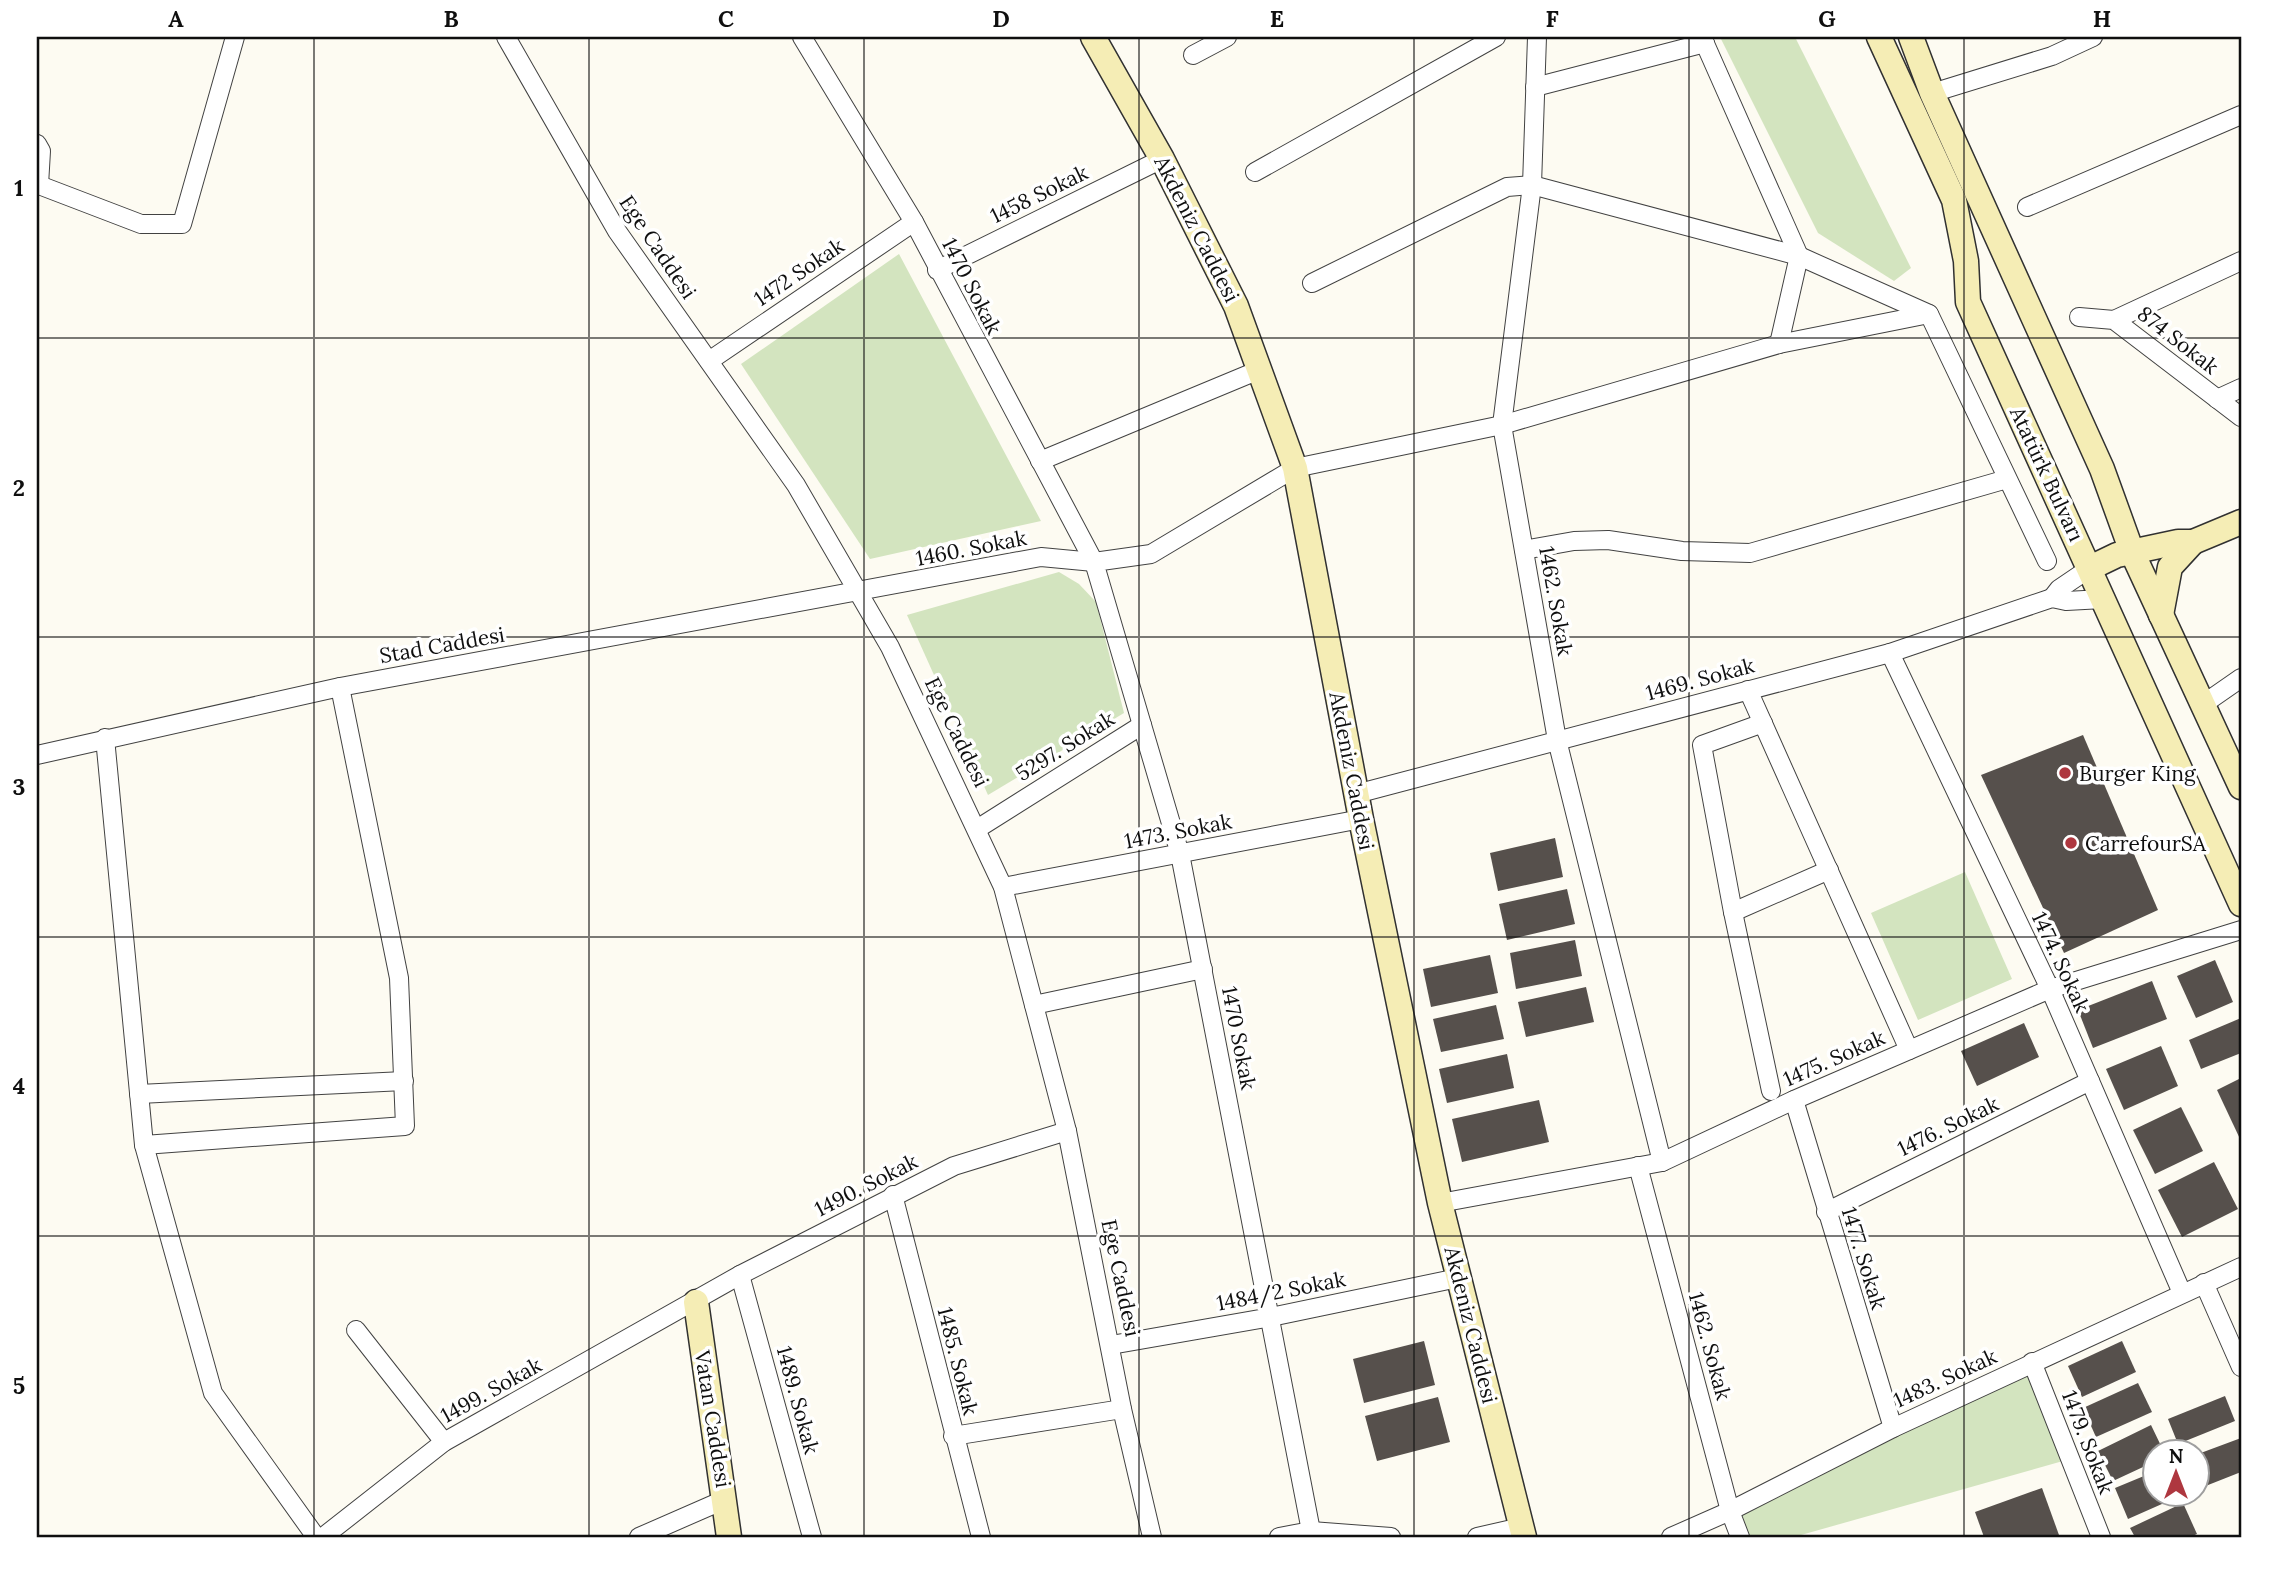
<svg xmlns="http://www.w3.org/2000/svg" width="2278" height="1574" font-family="Lora,serif">
  <rect width="100%" height="100%" fill="#fdfbf2"/>
  <g fill="#d3e4bf">
    <path d="M1720 37H1795L1911 268 1894 281 1818 233Z"/>
    <path d="M899 254 1041 521 870 559 741 364Z"/>
    <path d="M1059 572 1079 584 1096 602 1124 713 988 795 907 615Z"/>
    <path d="M1965 872 2012 979 1918 1020 1871 913Z"/>
    <path d="M2032 1362 2070 1459 1794 1537H1740L1730 1511Z"/>
  </g>
  <g fill="#56504c">
    <path d="M2083 735 2158 910 2064 953 1981 775Z"/>
    <path d="M1555 838 1563 877 1498 891 1490 853Z"/>
    <path d="M1567 889 1575 924 1507 940 1499 904Z"/>
    <path d="M1575 940 1582 976 1516 989 1510 953Z"/>
    <path d="M1490 955 1498 993 1431 1007 1423 969Z"/>
    <path d="M2215 960 2233 1002 2196 1018 2177 976Z"/>
    <path d="M2152 981 2167 1019 2093 1048 2078 1010Z"/>
    <path d="M1586 987 1594 1022 1526 1037 1518 1002Z"/>
    <path d="M1496 1005 1504 1039 1441 1052 1433 1019Z"/>
    <path d="M2241 1018V1053L2201 1069 2189 1040Z"/>
    <path d="M2024 1023 2039 1057 1977 1086 1961 1051Z"/>
    <path d="M2161 1046 2178 1086 2124 1110 2106 1069Z"/>
    <path d="M1507 1054 1514 1088 1447 1103 1439 1069Z"/>
    <path d="M2241 1078V1141L2217 1090Z"/>
    <path d="M1539 1100 1549 1142 1462 1162 1452 1119Z"/>
    <path d="M2181 1107 2203 1151 2155 1174 2133 1130Z"/>
    <path d="M2214 1162 2238 1209 2182 1237 2158 1190Z"/>
    <path d="M1424 1341 1435 1385 1364 1403 1353 1359Z"/>
    <path d="M2122 1341 2136 1372 2082 1397 2068 1366Z"/>
    <path d="M2138 1383 2152 1412 2096 1437 2083 1408Z"/>
    <path d="M2225 1396 2235 1421 2178 1444 2168 1419Z"/>
    <path d="M1438 1397 1450 1442 1377 1461 1365 1416Z"/>
    <path d="M2151 1425 2164 1452H2156V1461L2113 1481 2098 1451Z"/>
    <path d="M2241 1438V1472L2198 1489V1454Z"/>
    <path d="M2156 1471V1494L2180 1496 2128 1519 2115 1488Z"/>
    <path d="M2042 1488 2059 1535 1984 1537 1975 1512Z"/>
    <path d="M2183 1503 2197 1534 2190 1537H2135L2130 1528Z"/>
  </g>
  <g fill="none" stroke-linecap="round" stroke-linejoin="round">
    <g stroke="#424242" stroke-width="20">
      <g id="street">
        <path d="M506 37 617 231 796 485 890 647 1003 887 1067 1131 1122 1409 1152 1537"/>
        <path d="M802 37 914 222 1094 562"/>
        <path d="M1537 37 1532 185 1502 425 1557 740 1662 1162"/>
        <path d="M1702 37 1799 256 1779 344"/>
        <path d="M1193 55 1227 37"/>
        <path d="M1535 87 1705 43"/>
        <path d="M1932 93 2052 56 2093 37"/>
        <path d="M37 144 41 151 39 185"/>
        <path d="M1255 172 1496 37"/>
        <path d="M39 185 141 224H182L235 37"/>
        <path d="M2027 207 2241 115"/>
        <path d="M937 270 1162 159"/>
        <path d="M1312 283 1507 187 1532 185 1799 256 1929 314 2047 561"/>
        <path d="M2079 317 2114 320 2241 417"/>
        <path d="M2114 320 2241 261"/>
        <path d="M709 361 914 222"/>
        <path d="M2217 399 2241 388"/>
        <path d="M1040 461 1259 370"/>
        <path d="M1524 550 1574 541 1608 540 1682 551 1750 553 2007 479"/>
        <path d="M2052 598 2059 589 2090 568"/>
        <path d="M1890 653 2050 989 2182 1293"/>
        <path d="M1748 690 1909 1050"/>
        <path d="M2205 703 2241 678"/>
        <path d="M1763 723 1702 745 1733 912 1771 1091"/>
        <path d="M105 738 144 1145 213 1393 316 1537"/>
        <path d="M37 755 340 687 1041 557 1094 562"/>
        <path d="M1356 794 1890 653 2052 598 2066 601 2103 599"/>
        <path d="M977 829 1142 725"/>
        <path d="M1003 887 1361 819"/>
        <path d="M1733 912 1829 870"/>
        <path d="M1034 1005 1203 969"/>
        <path d="M139 1094 404 1081"/>
        <path d="M1794 1100 1893 1428"/>
        <path d="M144 1145 405 1126 399 978 340 687"/>
        <path d="M1638 1166 1730 1511 1740 1537"/>
        <path d="M893 1195 981 1537"/>
        <path d="M1440 1203 1662 1162 1794 1100 2050 989 2241 930"/>
        <path d="M1826 1212 2090 1081"/>
        <path d="M740 1275 812 1537"/>
        <path d="M2204 1283 2241 1367"/>
        <path d="M356 1330 444 1442"/>
        <path d="M1111 1345 1271 1317 1458 1278"/>
        <path d="M2032 1362 2101 1537"/>
        <path d="M953 1436 1122 1409"/>
        <path d="M1311 1531 1180 854 1094 562 1151 554 1295 468 1502 425 1779 344 1929 314"/>
        <path d="M323 1537 444 1442 740 1275 954 1166 1067 1131"/>
        <path d="M639 1537 726 1499"/>
        <path d="M1279 1537 1311 1531 1391 1537"/>
        <path d="M1477 1537 1521 1527"/>
        <path d="M1671 1537 1730 1511 1893 1428 2241 1267"/>
      </g>
    </g>
    <g stroke="#313131" stroke-width="27">
      <g id="secondary">
        <path d="M1093 37 1162 159 1236 306 1295 468 1361 819 1440 1203 1524 1537"/>
        <path d="M1879 37 1954 200 1966 261 1968 302 2241 904"/>
        <path d="M1911 37 1932 93 2102 469 2132 552 2241 787"/>
        <path d="M2090 568 2117 555 2178 542H2193L2241 522"/>
        <path d="M2161 615 2170 567 2193 542"/>
        <path d="M696 1302 729 1537"/>
      </g>
    </g>
    <use href="#street" stroke="#fff" stroke-width="18"/>
    <use href="#secondary" stroke="#f5edb5" stroke-width="24"/>
  </g>
  <path fill="none" stroke="#0f0f0f" stroke-width="2" stroke-opacity="0.55" d="M314 37V1537M589 37V1537M864 37V1537M1139 37V1537M1414 37V1537M1689 37V1537M1964 37V1537M37 338H2241M37 637H2241M37 937H2241M37 1236H2241"/>
  <g fill="#ae373f" stroke="#fff" stroke-width="2.5">
    <circle cx="2065" cy="773" r="7"/>
    <circle cx="2071" cy="843" r="7"/>
  </g>
  <g text-anchor="middle" dominant-baseline="central" stroke-width="7" stroke-linejoin="round" paint-order="stroke">
    <g font-size="21" fill="#0f0f0f" stroke="#fff">
      <text transform="translate(1039 194) rotate(-26)">1458 Sokak</text>
      <text transform="translate(1197 229) rotate(63)">Akdeniz Caddesi</text>
      <text transform="translate(658 247) rotate(56)">Ege Caddesi</text>
      <text transform="translate(799 272) rotate(-34)">1472 Sokak</text>
      <text transform="translate(972 286) rotate(63)">1470 Sokak</text>
      <text transform="translate(2178 340) rotate(38)">874 Sokak</text>
      <text transform="translate(2047 474) rotate(65)">Atatürk Bulvarı</text>
      <text transform="translate(971 548) rotate(-11)">1460. Sokak</text>
      <text transform="translate(1556 601) rotate(80)">1462. Sokak</text>
      <text transform="translate(442 645) rotate(-10)">Stad Caddesi</text>
      <text transform="translate(1700 679) rotate(-15)">1469. Sokak</text>
      <text transform="translate(957 732) rotate(64)">Ege Caddesi</text>
      <text transform="translate(1065 746) rotate(-32)">5297. Sokak</text>
      <text transform="translate(1352 771) rotate(79)">Akdeniz Caddesi</text>
      <text transform="translate(1178 831) rotate(-11)">1473. Sokak</text>
      <text transform="translate(2061 962) rotate(65)">1474. Sokak</text>
      <text transform="translate(1239 1038) rotate(79)">1470 Sokak</text>
      <text transform="translate(1834 1058) rotate(-24)">1475. Sokak</text>
      <text transform="translate(1948 1126) rotate(-26)">1476. Sokak</text>
      <text transform="translate(866 1185) rotate(-27)">1490. Sokak</text>
      <text transform="translate(1864 1258) rotate(73)">1477. Sokak</text>
      <text transform="translate(1121 1278) rotate(78)">Ege Caddesi</text>
      <text transform="translate(1281 1291) rotate(-11)">1484/2 Sokak</text>
      <text transform="translate(1471 1325) rotate(76)">Akdeniz Caddesi</text>
      <text transform="translate(1710 1346) rotate(75)">1462. Sokak</text>
      <text transform="translate(958 1361) rotate(76)">1485. Sokak</text>
      <text transform="translate(1945 1378) rotate(-25)">1483. Sokak</text>
      <text transform="translate(491 1390) rotate(-29)">1499. Sokak</text>
      <text transform="translate(798 1400) rotate(75)">1489. Sokak</text>
      <text transform="translate(713 1419) rotate(81)">Vatan Caddesi</text>
      <text transform="translate(2088 1442) rotate(69)">1479. Sokak</text>
    </g>
    <g font-size="21" fill="#0f0f0f" stroke="#fff" text-anchor="start">
      <text x="2079" y="773">Burger King</text>
      <text x="2085" y="843">CarrefourSA</text>
    </g>
  </g>
  <rect width="2278" height="1574" fill="none" stroke="#ffffff" stroke-width="77"/>
  <g transform="translate(2176 1473)"><circle r="33" fill="#ffffff" stroke="#9f9f9f" stroke-width="2"/>
  <path d="M0-5L12 26L0 18L-12 26Z" fill="#ae373f"/>
  <text y="-10" font-size="19" font-weight="bold" text-anchor="middle" fill="#0f0f0f">N</text>
  </g>
  <rect x="38" y="38" width="2202" height="1498" fill="none" stroke="#0f0f0f" stroke-width="2.5"/>
  <g font-size="23" text-anchor="middle" font-weight="bold" fill="#0f0f0f">
    <text x="176" y="27">A</text>
    <text x="451" y="27">B</text>
    <text x="726" y="27">C</text>
    <text x="1001" y="27">D</text>
    <text x="1277" y="27">E</text>
    <text x="1552" y="27">F</text>
    <text x="1827" y="27">G</text>
    <text x="2102" y="27">H</text>
    <text x="19" y="196">1</text>
    <text x="19" y="496">2</text>
    <text x="19" y="795">3</text>
    <text x="19" y="1094">4</text>
    <text x="19" y="1394">5</text>
  </g>
</svg>
